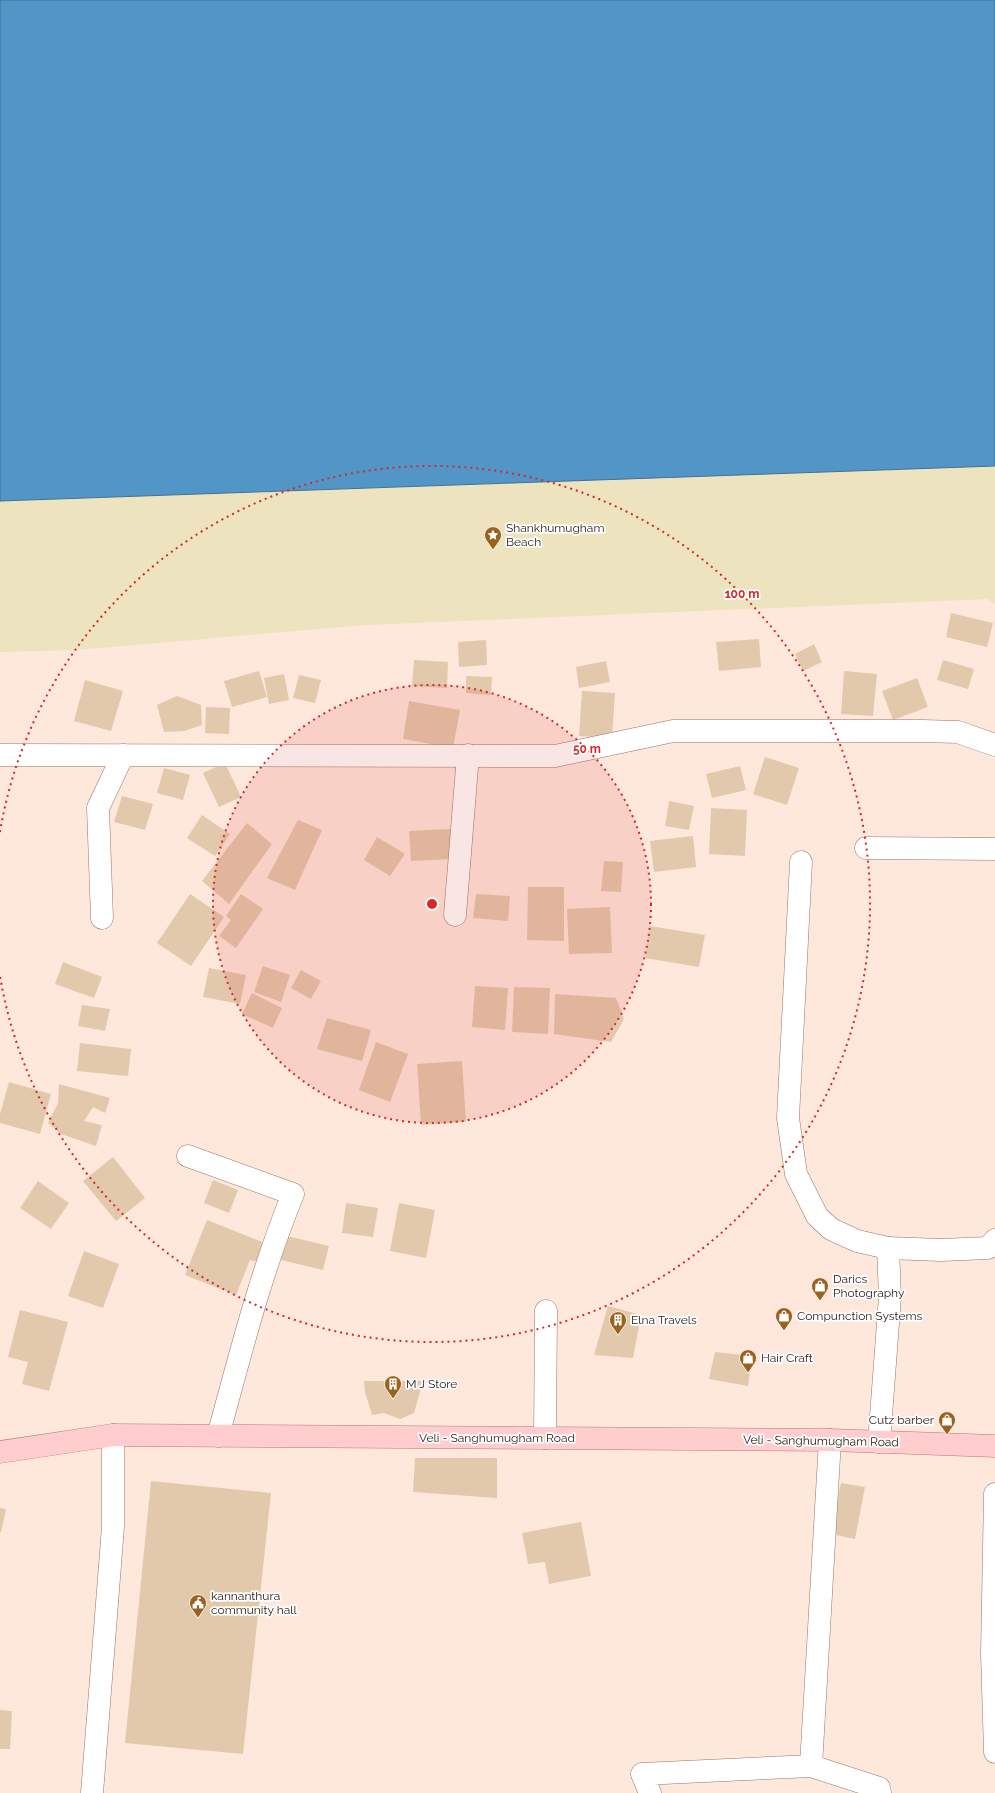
<svg xmlns="http://www.w3.org/2000/svg" width="995" height="1793" font-family="Raleway,sans-serif">
  <rect width="100%" height="100%" fill="#fee7db"/>
  <path fill="#ede3be" d="M995 466V604L987 599 365 625 76 650 0 652V501Z"/>
  <path fill="#5196c7" stroke="#457192" d="M0 0H995V466L0 501Z"/>
  <g fill="#e3c9ac">
    <path d="M951 613 993 623 987 647 946 637Z"/>
    <path d="M759 639 761 667 719 671 716 642Z"/>
    <path d="M486 640 487 665 459 667 458 642Z"/>
    <path d="M814 644 822 662 803 671 795 654Z"/>
    <path d="M414 660 448 662 447 688 412 686Z"/>
    <path d="M943 660 974 669 968 689 937 680Z"/>
    <path d="M606 661 610 682 579 688 576 667Z"/>
    <path d="M259 671 267 697 232 707 224 681Z"/>
    <path d="M844 671 877 674 873 716 841 714Z"/>
    <path d="M284 674 289 700 269 704 264 678Z"/>
    <path d="M299 675 321 680 315 703 293 698Z"/>
    <path d="M466 676 492 677 491 695 466 693Z"/>
    <path d="M917 678 928 707 893 720 882 691Z"/>
    <path d="M85 680 123 691 111 731 74 721Z"/>
    <path d="M582 691 615 693 612 738 579 736Z"/>
    <path d="M177 696 201 705 202 725 184 731 164 732 157 705Z"/>
    <path d="M409 701 460 710 453 748 403 739Z"/>
    <path d="M206 707 230 708 229 734 205 733Z"/>
    <path d="M765 757 799 768 787 805 753 794Z"/>
    <path d="M225 763 241 797 219 807 203 773Z"/>
    <path d="M740 766 746 790 712 798 706 774Z"/>
    <path d="M164 768 190 775 183 800 157 793Z"/>
    <path d="M122 796 153 804 145 830 114 822Z"/>
    <path d="M669 801 694 806 689 830 665 826Z"/>
    <path d="M711 808 747 810 745 856 709 854Z"/>
    <path d="M202 815 230 834 215 856 187 838Z"/>
    <path d="M298 820 322 830 295 890 267 878Z"/>
    <path d="M247 823 272 844 229 904 202 881Z"/>
    <path d="M451 829 452 859 411 861 409 831Z"/>
    <path d="M693 836 696 867 654 872 650 841Z"/>
    <path d="M377 837 405 854 390 876 364 860Z"/>
    <path d="M604 861 623 862 621 892 601 891Z"/>
    <path d="M528 887H564V941L527 940Z"/>
    <path d="M190 894 224 917 191 966 157 943Z"/>
    <path d="M241 894 263 909 236 948 219 936 231 920 226 916Z"/>
    <path d="M476 894 510 896 508 921 473 918Z"/>
    <path d="M610 907 612 953 569 954 567 909Z"/>
    <path d="M650 926 705 935 699 967 645 958Z"/>
    <path d="M63 962 102 977 94 998 55 984Z"/>
    <path d="M263 966 290 975 281 1002 254 992Z"/>
    <path d="M209 968 246 975 240 1004 203 997Z"/>
    <path d="M301 970 321 981 311 999 291 988Z"/>
    <path d="M475 986 508 988 505 1030 472 1027Z"/>
    <path d="M514 987 550 988 548 1034 512 1032Z"/>
    <path d="M252 993 282 1008 273 1028 242 1014Z"/>
    <path d="M555 994 616 998 624 1019 611 1042 554 1034Z"/>
    <path d="M82 1005 110 1009 105 1031 78 1026Z"/>
    <path d="M327 1018 371 1030 362 1061 317 1049Z"/>
    <path d="M376 1042 408 1054 390 1102 359 1090Z"/>
    <path d="M80 1043 131 1049 128 1076 77 1071Z"/>
    <path d="M462 1061 466 1122 421 1125 417 1064Z"/>
    <path d="M9 1082 51 1094 40 1134 0 1123V1114Z"/>
    <path d="M59 1084 110 1098 105 1113 93 1107 84 1121 102 1125 96 1146 61 1134 48 1123 58 1103Z"/>
    <path d="M113 1157 145 1198 116 1221 83 1181Z"/>
    <path d="M213 1180 238 1190 229 1213 204 1203Z"/>
    <path d="M38 1181 69 1203 51 1229 20 1208Z"/>
    <path d="M346 1203 378 1208 373 1237 342 1233Z"/>
    <path d="M399 1203 435 1210 426 1258 390 1251Z"/>
    <path d="M207 1220 265 1243 257 1262 250 1260 236 1295 185 1275Z"/>
    <path d="M283 1235 329 1246 323 1270 277 1259Z"/>
    <path d="M84 1251 119 1264 103 1308 68 1296Z"/>
    <path d="M608 1306 641 1315 633 1358 594 1355Z"/>
    <path d="M20 1310 68 1322 49 1391 22 1384 28 1362 8 1357Z"/>
    <path d="M715 1352 752 1356 748 1386 709 1379Z"/>
    <path d="M364 1381H423L414 1413 400 1419 384 1413 372 1415 365 1392Z"/>
    <path d="M415 1458H497V1498L413 1492Z"/>
    <path d="M151 1481 271 1493 243 1754 125 1743Z"/>
    <path d="M841 1483 865 1487 855 1539 831 1534Z"/>
    <path d="M0 1508 6 1509 1 1532H0Z"/>
    <path d="M581 1522 591 1576 549 1584 545 1562 528 1564 522 1533Z"/>
    <path d="M0 1710 12 1711 10 1749H0Z"/>
  </g>
  <g fill="none" stroke-linecap="round" stroke-linejoin="round">
    <g stroke="#977765" stroke-width="23">
      <g id="minor">
        <path d="M0 755 555 756 673 731H923L958 732 995 745"/>
        <path d="M866 848 995 849"/>
        <path d="M801 862 788 1118 796 1174 817 1216 831 1229 857 1241 888 1248"/>
        <path d="M455 915 468 755"/>
        <path d="M102 918 98 808 123 755"/>
        <path d="M188 1156 293 1194C261 1272 240 1355 218 1436"/>
        <path d="M545 1438 546 1311"/>
        <path d="M879 1442 890 1297 888 1248 941 1250 988 1248 995 1240"/>
        <path d="M995 1494 992 1654 995 1752"/>
        <path d="M811 1766 879 1788 880 1793"/>
        <path d="M92 1793 113 1527V1435"/>
        <path d="M650 1793 642 1774 811 1766 830 1440"/>
      </g>
    </g>
    <g stroke="#b47976" stroke-width="23">
      <path id="major" d="M0 1452 113 1435 830 1440 995 1446"/>
    </g>
    <use href="#minor" stroke="#fff" stroke-width="22"/>
    <use href="#major" stroke="#ffcdcd" stroke-width="22"/>
  </g>
  <circle cx="432" cy="904" r="219" fill="#d62828" fill-opacity=".12"/>
  <g fill="none" stroke="#d62828" stroke-width="2" stroke-dasharray="2 4">
    <circle cx="432" cy="904" r="219"/>
    <path d="M0 832A438 438 0 1 1 0 976"/>
  </g>
  <defs>
    <g id="sight-pin" transform="scale(0.9)"><path d="M0 17L-7.5 6A9.5 9.5 0 1 1 7.5 6Z" fill="#9b611f" stroke="#fff"/><path d="M0-6L1.8-2.2L6-1.7L2.9 1.2L3.7 5.4L0 3.3L-3.7 5.4L-2.9 1.2L-6-1.7L-1.8-2.2Z" fill="#fff"/></g>
    <g id="shop-pin" transform="scale(0.9)"><path d="M0 17L-7.5 6A9.5 9.5 0 1 1 7.5 6Z" fill="#9b611f" stroke="#fff"/><path d="M-5-2.5h2.3a2.7 3.5 0 0 1 5.4 0H5L5.5 6h-11ZM-1.5-2.5h3a1.5 2.3 0 0 0-3 0Z" fill="#fff"/></g>
    <g id="building-pin" transform="scale(0.9)"><path d="M0 17L-7.5 6A9.5 9.5 0 1 1 7.5 6Z" fill="#9b611f" stroke="#fff"/><path d="M-4-6H4V6H1V3H-1V6H-4ZM-2.5-4.3h1.7v1.8h-1.7ZM.8-4.3h1.7v1.8H.8ZM-2.5-1h1.7V.8h-1.7ZM.8-1h1.7V.8H.8Z" fill="#fff"/></g>
    <g id="civic-pin" transform="scale(0.9)"><path d="M0 17L-7.5 6A9.5 9.5 0 1 1 7.5 6Z" fill="#9b611f" stroke="#fff"/><path d="M-.6-6.5H3V-4.5H.6V-3L4-1V1h2V6H-6V1h2V-1L-.6-3ZM-1.2 2.5V6h2.4V2.5Z" fill="#fff"/></g>
  </defs>
  <g fill-rule="evenodd">
    <use href="#sight-pin" x="493" y="535"/>
    <use href="#shop-pin" x="820" y="1286"/>
    <use href="#shop-pin" x="784" y="1316"/>
    <use href="#building-pin" x="618" y="1320"/>
    <use href="#shop-pin" x="748" y="1358"/>
    <use href="#building-pin" x="393" y="1384"/>
    <use href="#shop-pin" x="947" y="1420"/>
    <use href="#civic-pin" x="198" y="1603"/>
  </g>
  <g text-anchor="middle" dominant-baseline="central" stroke-width="3.5" stroke-linejoin="round" paint-order="stroke">
    <g font-size="12" fill="#291c15" stroke="#fff" text-anchor="start">
      <text x="506" y="528">Shankhumugham<tspan x="506" dy="14">Beach</tspan></text>
      <text x="833" y="1279">Darics<tspan x="833" dy="14">Photography</tspan></text>
      <text x="797" y="1316">Compunction Systems</text>
      <text x="631" y="1320">Elna Travels</text>
      <text x="761" y="1358">Hair Craft</text>
      <text x="406" y="1384">M J Store</text>
      <text x="934" y="1420" text-anchor="end">Cutz barber</text>
      <text x="211" y="1596">kannanthura<tspan x="211" dy="14">community hall</tspan></text>
    </g>
    <g font-size="12" fill="#291c15" stroke="#fff">
      <text x="497" y="1438">Veli - Sanghumugham Road</text>
      <text transform="translate(821 1441) rotate(1)">Veli - Sanghumugham Road</text>
    </g>
  </g>
  <circle cx="432" cy="904" r="6" fill="#d62828" stroke="#fff" stroke-width="2"/>
  <g font-size="12" text-anchor="middle" font-weight="bold" fill="#d62828" stroke="#fff" stroke-width="3.5" stroke-linejoin="round" paint-order="stroke">
    <text x="742" y="598">100 m</text>
    <text x="587" y="753">50 m</text>
  </g>
</svg>
